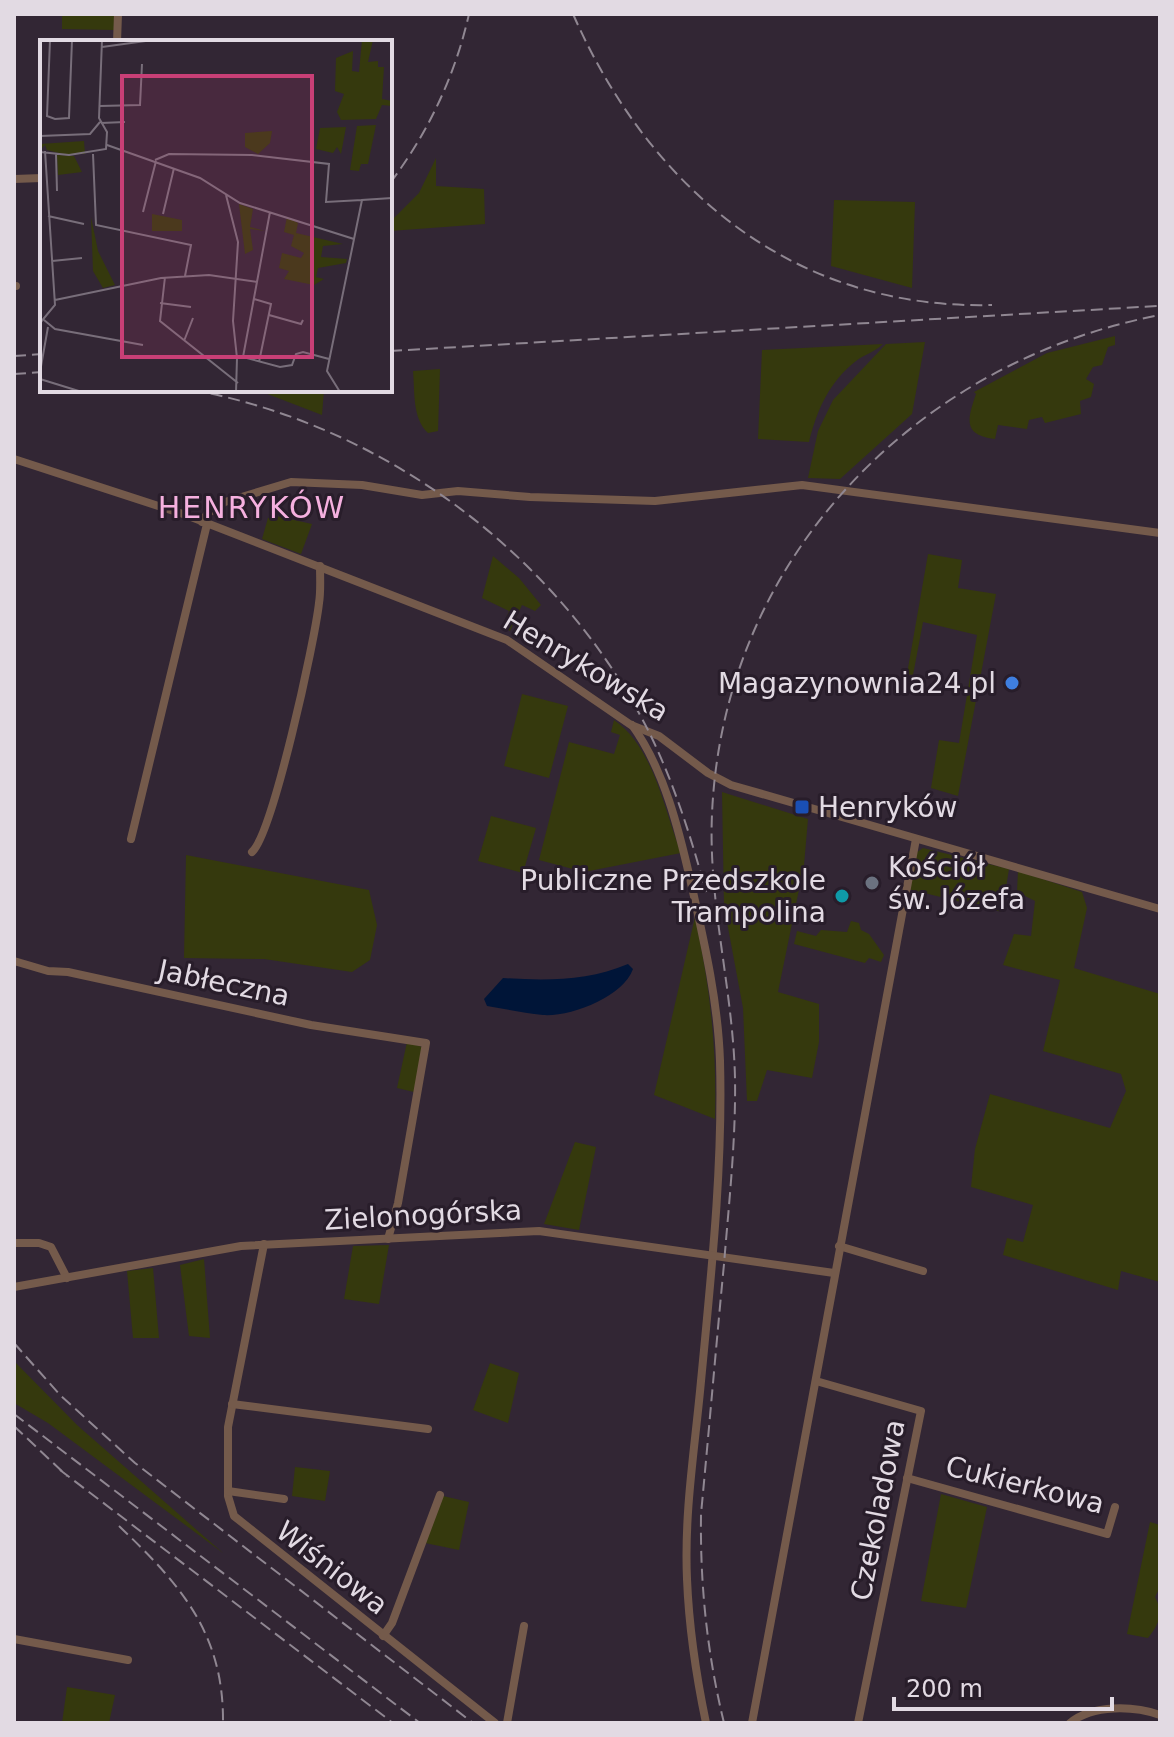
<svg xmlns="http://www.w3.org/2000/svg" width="1174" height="1737" font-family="'DejaVu Sans',sans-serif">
  <rect width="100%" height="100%" fill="#322634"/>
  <g fill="#35390d">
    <path d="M62 14H114V30L62 29Z"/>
    <path d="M436 158V186L484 189 485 224 390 231V222L419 193Z"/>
    <path d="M834 200 915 202 912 288 831 266Z"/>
    <path d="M1115 336V345L1108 347 1102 365 1093 367 1086 379 1094 384 1091 397 1080 401 1081 414 1045 423 1042 417 1029 420 1027 429 998 425 995 439C963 435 967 420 976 394L974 392 1047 353Z"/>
    <path d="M925 342 912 414 840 479 808 478 818 431 833 400 886 344Z"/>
    <path d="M883 344C875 352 865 354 856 361 829 382 817 410 809 442L758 439 762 350Z"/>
    <path d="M440 369 438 431 428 433C412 418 415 392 413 371Z"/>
    <path d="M257 390H324L322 415Z"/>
    <path d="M276 516 312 524 301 554 262 539 268 518Z"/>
    <path d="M928 554 962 560 958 588 996 594 958 796 931 788 939 740 959 743 977 635 923 622 913 675 907 674Z"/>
    <path d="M493 556 519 578 541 605 535 611 522 605 510 631 502 627 509 611 482 598Z"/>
    <path d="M522 694 568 706 549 778 504 766Z"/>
    <path d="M614 720C654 747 664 810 681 853L584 872 539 860 569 742 614 754 620 735 611 732Z"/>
    <path d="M722 792 808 819 804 865 778 992 819 1004V1042L812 1078 767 1070 757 1101H747L743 1008 724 906Z"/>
    <path d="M491 816 536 828 523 873 478 861Z"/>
    <path d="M923 848 1009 869 1002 912 908 889 917 852Z"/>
    <path d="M186 855 369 890 377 925 370 960 352 972 264 959 184 958Z"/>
    <path d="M1018 871 1082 892 1087 908 1074 968 1160 994V1282L1121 1271 1118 1290 1003 1255 1007 1238 1023 1242 1033 1205 971 1187 975 1149 990 1094 1110 1128 1126 1091 1121 1074 1043 1051 1060 980 1003 965 1014 934 1031 936 1035 901 1017 892Z"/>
    <path d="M695 917C710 986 717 1049 715 1119L654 1095Z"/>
    <path d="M851 921 859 923 861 930 869 934 884 955 881 962 869 958 865 963 794 944 797 931 816 936 821 930 847 932Z"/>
    <path d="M407 1042 422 1047 414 1092 397 1088Z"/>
    <path d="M575 1142 596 1147 579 1230 544 1224Z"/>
    <path d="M389 1245 379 1304 344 1299 353 1246Z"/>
    <path d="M204 1259 210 1338 189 1336 180 1265Z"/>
    <path d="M153 1268 159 1338H133L127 1271Z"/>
    <path d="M14 1361 77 1425 223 1553 48 1423 14 1403Z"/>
    <path d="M490 1363 519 1373 508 1423 473 1410Z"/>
    <path d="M295 1467 330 1471 325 1501 292 1496Z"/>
    <path d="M941 1494 987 1507 966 1608 921 1601Z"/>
    <path d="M443 1496 469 1502 459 1550 425 1543Z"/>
    <path d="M1150 1522 1160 1525V1587L1155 1597C1164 1613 1159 1624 1148 1638L1127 1634Z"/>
    <path d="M67 1687 115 1695 109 1723H62Z"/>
  </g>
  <path fill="#001538" d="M628 964 633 969C623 997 571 1017 543 1015 524 1013 505 1009 487 1006L484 999 503 978C546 981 588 981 628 964Z"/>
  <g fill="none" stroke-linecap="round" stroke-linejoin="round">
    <g stroke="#745a4b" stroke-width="8">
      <path d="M117 42 118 14"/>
      <path d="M14 179 42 178"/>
      <path d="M14 286H16"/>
      <path d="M14 459 186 515 507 640 631 725 659 736 708 773 731 785 1160 909"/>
      <path d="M202 522 207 514 225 502 291 482 362 485 422 495 458 491 530 497 655 501 802 485 1160 533"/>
      <path d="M632 725C664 769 679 830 691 883 704 941 718 1001 720 1061 723 1167 711 1276 701 1381 695 1447 684 1512 687 1579 689 1628 696 1675 706 1723"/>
      <path d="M131 839 207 524"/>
      <path d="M252 852C273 833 315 640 319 603 321 591 320 579 320 566"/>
      <path d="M14 961 48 971 68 972 311 1025 426 1043 398 1203 388 1239"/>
      <path d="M14 1243H39L51 1247 67 1278"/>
      <path d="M264 1244 228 1427V1496L234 1516 495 1723"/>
      <path d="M839 1246 923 1271"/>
      <path d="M14 1287 241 1246 539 1231 834 1273"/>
      <path d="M816 1381 921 1411 858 1723"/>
      <path d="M232 1404 428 1429"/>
      <path d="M907 1478 1107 1534 1115 1507"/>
      <path d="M228 1491 284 1499"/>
      <path d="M383 1636 392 1623 440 1495"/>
      <path d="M14 1639 128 1660"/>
      <path d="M507 1723 524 1626"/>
      <path d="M752 1723 916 839"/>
      <path d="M1070 1723C1093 1704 1134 1706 1160 1715"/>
    </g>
    <g stroke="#908792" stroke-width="2" stroke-dasharray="12 6" stroke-linecap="butt">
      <path d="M573 14C650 189 793 310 992 305"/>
      <path d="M390 183C428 133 455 76 469 14"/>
      <path d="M390 351 1157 306"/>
      <path d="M14 356 42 354"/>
      <path d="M14 374 42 372"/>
      <path d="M193 390C386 426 560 556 649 732 674 783 691 837 706 892"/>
      <path d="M14 1343 60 1395 135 1463 473 1723"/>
      <path d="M14 1414 420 1723"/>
      <path d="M14 1426 67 1476"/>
      <path d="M60 1470 393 1723"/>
      <path d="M119 1526C180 1584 224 1633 223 1723"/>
      <path d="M724 1723C707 1653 700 1585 701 1514 709 1430 716 1347 724 1264 729 1202 736 1140 735 1078 733 989 708 903 712 814 723 559 915 362 1160 315"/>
    </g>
  </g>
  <circle fill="#3f7fe0" stroke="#281d2a" stroke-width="3" cx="1012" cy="683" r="8"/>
  <rect fill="#1a4fb4" stroke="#281d2a" stroke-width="3" x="794" y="799" width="16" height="16" rx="4"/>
  <circle fill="#6b7280" stroke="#281d2a" stroke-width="3" cx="872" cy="883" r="8"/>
  <circle fill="#0f9aa8" stroke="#281d2a" stroke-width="3" cx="842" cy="896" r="8"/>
  <g text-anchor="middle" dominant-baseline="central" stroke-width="6" stroke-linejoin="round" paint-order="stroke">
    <g font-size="28" fill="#e2dae3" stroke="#281d2a">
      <text transform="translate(586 666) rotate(31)">Henrykowska</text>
      <text transform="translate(224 983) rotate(12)">Jabłeczna</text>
      <text transform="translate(423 1215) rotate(-3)">Zielonogórska</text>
      <text transform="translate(1025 1485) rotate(14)">Cukierkowa</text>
      <text transform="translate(878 1510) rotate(-79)">Czekoladowa</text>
      <text transform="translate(332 1568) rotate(38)">Wiśniowa</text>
    </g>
    <g font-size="28" fill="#e2dae3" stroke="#281d2a" text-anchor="end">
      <text x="996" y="683">Magazynownia24.pl</text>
      <text x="818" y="807" text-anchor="start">Henryków</text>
      <text x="888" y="867" text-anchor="start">Kościół<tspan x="888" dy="32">św. Józefa</tspan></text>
      <text x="826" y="880">Publiczne Przedszkole<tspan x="826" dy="32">Trampolina</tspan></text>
    </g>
    <g font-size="30" letter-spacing="2" fill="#f5b0df" stroke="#281d2a">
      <text x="252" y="507">HENRYKÓW</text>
    </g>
  </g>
  <g transform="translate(40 40)">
    <rect width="352" height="352" fill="#322634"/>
    <path d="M322 0H333L328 22 338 21V27H344L342 59 352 61V66L342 65 336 79 301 80 297 72 304 54 295 51 296 18 313 11 312 31 319 32ZM336 85 328 124H321L319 131 310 130 317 86ZM306 87 301 114 297 107 293 113 276 109 280 88ZM232 91 230 103 218 114 205 107V93ZM44 101 45 114H23L7 110 5 105 0 110V104ZM17 115 34 116 42 132 18 135ZM199 164 213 169 210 187 225 191 210 189 213 210 205 214ZM112 174 142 180V191H112ZM51 177 58 211 75 245 63 248 53 231ZM247 177 258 183 256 193 303 204 283 206 281 217 307 219 306 223 278 228 276 237 284 239 274 245 244 239 249 231 239 228 242 213 261 218 264 213 251 206 254 195 244 192Z" fill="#35390d"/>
    <path fill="none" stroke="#786e7a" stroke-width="2" d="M10 0 7 76 15 79 29 78 32 0M62 7 113 0M60 66 100 65 102 24M61 83 85 82M0 96 50 94 60 82M67 105 160 138 200 163 314 199M0 112 29 115 66 109 67 92 59 78 62 0M16 114 17 151M53 114 56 185 151 205 145 236M115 120 129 114 212 115 289 124 286 162 322 160M186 155 198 202 193 281 197 318M103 172 116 121M123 174 134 128M8 176 44 184M12 221 42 218M125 237 120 281 198 343M214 259 231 264 219 322M15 260 121 238 169 235 217 242M120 263 151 267M229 275 261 284 263 280M4 280 15 289 103 305M0 283 15 265 5 111M144 301 153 278M203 317 230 172M203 317 240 327 252 325 256 314 263 312 289 319M0 332 8 287M0 339 42 352M196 352 197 318M300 352 287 331 322 160 352 158"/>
    <path fill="#c83f76" fill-opacity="0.15" stroke="#c83f76" stroke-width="4" d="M82 36H272V317H82Z"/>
    <rect width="352" height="352" fill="none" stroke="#e2dae3" stroke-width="4"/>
  </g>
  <rect width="1174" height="1737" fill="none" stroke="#e2dae3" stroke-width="32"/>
  <path d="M894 1697v12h218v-12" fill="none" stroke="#e2dae3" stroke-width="4"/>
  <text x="906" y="1697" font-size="24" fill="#e2dae3" stroke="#281d2a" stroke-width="6" paint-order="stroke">200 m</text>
</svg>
